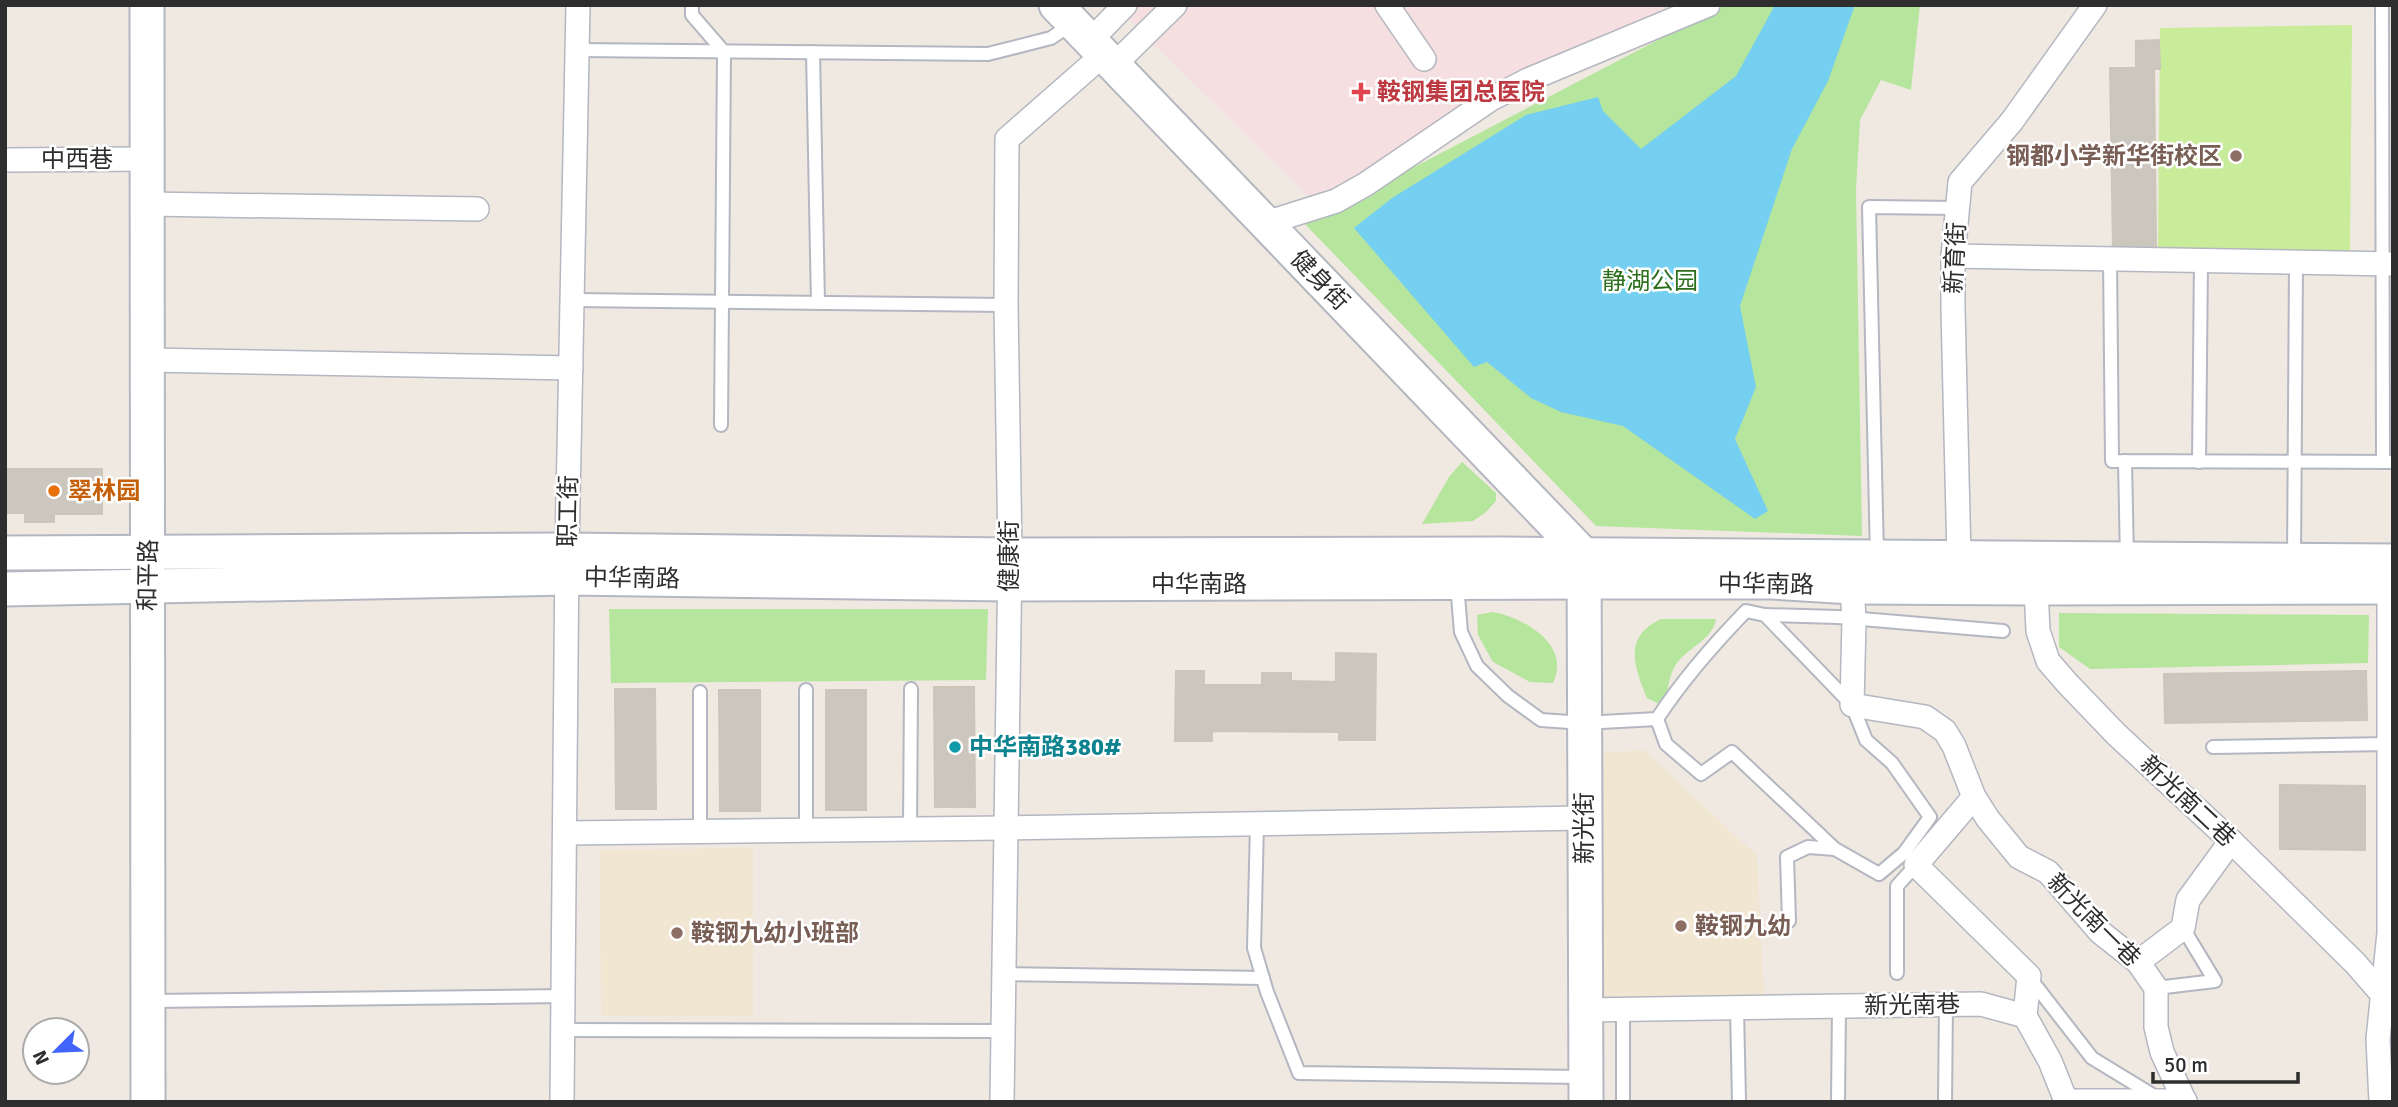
<svg xmlns="http://www.w3.org/2000/svg" width="2398" height="1107" font-family="Signika,'Noto Sans SC',sans-serif">
  <rect width="100%" height="100%" fill="#efe9e1"/>
  <g fill="#f0e6d1">
    <path d="M1644 750 1757 856 1764 995 1604 997 1593 753Z"/>
    <path d="M753 848V1016H601L600 850Z"/>
  </g>
  <path fill="#f5dfe0" d="M1114 5H1695L1311 199Z"/>
  <g fill="#b6e59e">
    <path d="M1725 5H1920L1911 90 1881 80 1860 120 1856 190 1862 536 1596 526 1305 224Z"/>
    <path d="M1462 462 1496 493V501L1485 513 1473 521 1422 524 1449 477Z"/>
    <path d="M609 609H988L986 680 611 683Z"/>
    <path d="M1493 612C1525 618 1571 645 1553 683L1530 682 1493 662 1478 635 1477 615Z"/>
    <path d="M2059 613 2369 615 2368 663 2090 669 2059 647Z"/>
    <path d="M1661 619H1716C1713 639 1688 648 1677 663 1669 674 1668 688 1666 700L1659 704 1647 698C1634 665 1623 637 1661 619Z"/>
  </g>
  <path fill="#c9ec9a" d="M2352 25 2350 251 2158 252 2160 28Z"/>
  <path fill="#75cff0" d="M1775 5H1855L1828 81 1792 149 1740 306 1756 387 1735 439 1768 511 1755 519 1623 426 1561 412 1531 398 1487 362 1474 367 1354 228 1392 198 1526 115 1598 97 1603 111 1641 149 1736 76Z"/>
  <g fill="#cbc7bf" stroke="#cbc5ba" stroke-width="2">
    <path d="M2159 40 2160 69H2154L2156 248 2113 249 2110 68H2136V41Z"/>
    <path d="M5 469H102V514H54V522H25V513H5Z"/>
    <path d="M1336 653 1376 654 1375 740H1339V732L1212 731V741H1175L1176 671H1204V685H1262V673H1291V681L1336 682Z"/>
    <path d="M2366 671 2367 720 2165 723 2164 674Z"/>
    <path d="M934 687H974L975 807H935Z"/>
    <path d="M615 689H655L656 809H616Z"/>
    <path d="M719 690H760V811H720Z"/>
    <rect x="826" y="690" width="40" height="120"/>
    <path d="M2280 785 2365 786V850L2280 849Z"/>
  </g>
  <g fill="none" stroke-linecap="round" stroke-linejoin="round">
    <g stroke="#b4b7c1" stroke-width="16">
      <g id="lane">
        <path d="M692 5V15L724 52 721 425"/>
        <path d="M2382 5 2383 462"/>
        <path d="M577 50 988 54 1051 38 1073 23"/>
        <path d="M813 52 818 303"/>
        <path d="M2110 259 2112 461 2393 462"/>
        <path d="M573 300 1006 305"/>
        <path d="M2125 461 2127 559"/>
        <path d="M2199 462 2201 260"/>
        <path d="M1877 557 1869 207 1957 208"/>
        <path d="M2294 560 2296 262"/>
        <path d="M1457 584 1461 632 1477 666 1508 696 1541 720 1583 723 1657 719C1683 679 1713 645 1746 611L1765 615 1852 705 1866 740 1892 763 1930 817 1904 853 1879 874 1835 849 1732 752 1701 774 1666 744 1657 719"/>
        <path d="M1765 615 1838 617 2003 631"/>
        <path d="M806 690V830"/>
        <path d="M2213 747 2389 744"/>
        <path d="M1257 824 1254 948 1267 992 1299 1073 1585 1077"/>
        <path d="M910 829 911 689"/>
        <path d="M700 831V692"/>
        <path d="M1789 921 1787 857 1808 847 1835 849"/>
        <path d="M1897 973V886L1916 865"/>
        <path d="M1003 974 1263 978"/>
        <path d="M2029 977 2092 1058 2156 1097"/>
        <path d="M2156 988 2215 981 2183 928"/>
        <path d="M150 1001 563 996"/>
        <path d="M1737 1008 1739 1102"/>
        <path d="M1623 1009V1102"/>
        <path d="M563 1030 1003 1031"/>
        <path d="M1838 1102 1839 1006"/>
        <path d="M1945 1102 1946 1005"/>
      </g>
    </g>
    <g stroke="#b4b7c1" stroke-width="26">
      <g id="street">
        <path d="M1387 5 1424 59"/>
        <path d="M1091 40 1125 5"/>
        <path d="M1114 65 1175 5"/>
        <path d="M5 160 148 159"/>
        <path d="M148 204 477 209"/>
        <path d="M1266 223 1336 201 1366 184 1491 99 1528 80 1708 5"/>
        <path d="M1953 256 2393 264"/>
        <path d="M148 360 571 368"/>
        <path d="M1959 558 1953 309V256L1960 182 2012 121 2095 5"/>
        <path d="M1852 587 1854 619 1852 705 1925 717 1945 731 1954 746 1974 797 1988 819 2019 857 2048 872 2100 932 2138 962 2156 988V1027L2162 1052 2185 1102"/>
        <path d="M2036 588 2038 631 2048 661 2067 683 2116 734 2231 841 2355 963 2382 994"/>
        <path d="M1974 797 1916 865 2029 976 2025 1016"/>
        <path d="M565 833 1005 828 1584 818"/>
        <path d="M2138 962 2183 928 2188 900 2231 841"/>
        <path d="M1585 1010 1981 1004 2025 1016 2050 1061 2066 1101H2185"/>
        <path d="M562 1102 567 550 578 5"/>
        <path d="M1002 1102 1010 555 1006 305 1007 139 1104 54"/>
        <path d="M2381 1102 2378 1039 2389 933V588"/>
      </g>
    </g>
    <g stroke="#b4b7c1" stroke-width="37">
      <g id="secondary">
        <path d="M147 5 148 1102"/>
        <path d="M1056 5 1584 555 1586 1102"/>
        <path d="M5 553 567 550 1010 555 1503 554 2393 561"/>
        <path d="M5 589 568 578 1009 584 1583 582H1772L1852 587 2036 588 2393 587"/>
      </g>
    </g>
    <use href="#lane" stroke="#fff" stroke-width="12"/>
    <use href="#street" stroke="#fff" stroke-width="23"/>
    <use href="#secondary" stroke="#fff" stroke-width="33"/>
  </g>
  <path fill="#e0444e" stroke="#fff" stroke-width="2.5" d="M1357.5 81.5h7v7h7v7h-7v7h-7v-7h-7v-7h7z"/>
  <g fill="#8d6e63" stroke="#fff" stroke-width="2.5">
    <circle cx="2236" cy="156" r="7"/>
    <circle cx="1681" cy="926" r="7"/>
    <circle cx="677" cy="933" r="7"/>
  </g>
  <circle fill="#e8710a" stroke="#fff" stroke-width="2.5" cx="54" cy="491" r="7"/>
  <circle fill="#0f9aa8" stroke="#fff" stroke-width="2.5" cx="955" cy="747" r="7"/>
  <g text-anchor="middle" dominant-baseline="central" stroke-width="5" stroke-linejoin="round" paint-order="stroke">
    <g font-size="24" font-weight="bold" fill="#be3a42" stroke="#fff" text-anchor="start">
      <text x="1377" y="92">鞍钢集团总医院</text>
    </g>
    <g font-size="24" font-weight="bold" fill="#785e54" stroke="#fff" text-anchor="start">
      <text x="2222" y="156" text-anchor="end">钢都小学新华街校区</text>
      <text x="1695" y="926">鞍钢九幼</text>
      <text x="691" y="933">鞍钢九幼小班部</text>
    </g>
    <g font-size="24" fill="#2e2e2e" stroke="#fff">
      <text x="77" y="159">中西巷</text>
      <text transform="translate(1955 258) rotate(-87)">新育街</text>
      <text transform="translate(1320 280) rotate(46)">健身街</text>
      <text transform="translate(568 511) rotate(-89)">职工街</text>
      <text transform="translate(1009 556) rotate(-90)">健康街</text>
      <text transform="translate(148 575) rotate(-89)">和平路</text>
      <text transform="translate(632 578) rotate(1)">中华南路</text>
      <text x="1199" y="584">中华南路</text>
      <text transform="translate(1766 584) rotate(1)">中华南路</text>
      <text transform="translate(2188 801) rotate(43)">新光南二巷</text>
      <text transform="translate(1584 828) rotate(-90)">新光街</text>
      <text transform="translate(2094 920) rotate(45)">新光南一巷</text>
      <text transform="translate(1912 1005) rotate(-1)">新光南巷</text>
    </g>
    <g font-size="24" fill="#2c6e1b" stroke="#fff">
      <text x="1650" y="281">静湖公园</text>
    </g>
    <g font-size="24" font-weight="bold" fill="#c56008" stroke="#fff" text-anchor="start">
      <text x="68" y="491">翠林园</text>
    </g>
    <g font-size="24" font-weight="bold" fill="#0d838f" stroke="#fff" text-anchor="start">
      <text x="969" y="747">中华南路380#</text>
    </g>
  </g>
  <rect width="2398" height="1107" fill="none" stroke="#2e2e2e" stroke-width="14"/>
  <g transform="translate(56 1051) rotate(246)"><circle r="33" fill="#ffffff" stroke="#ababab" stroke-width="2"/>
  <path d="M0-5L12 26L0 18L-12 26Z" fill="#4264fb"/>
  <text y="-10" font-size="19" font-weight="bold" text-anchor="middle" fill="#2e2e2e">N</text>
  </g>
  <path d="M2153 1072v10h145v-10" fill="none" stroke="#2e2e2e" stroke-width="3.5"/>
  <text x="2164" y="1072" font-size="21" fill="#2e2e2e" stroke="#ffffff" stroke-width="5" paint-order="stroke">50 m</text>
</svg>
